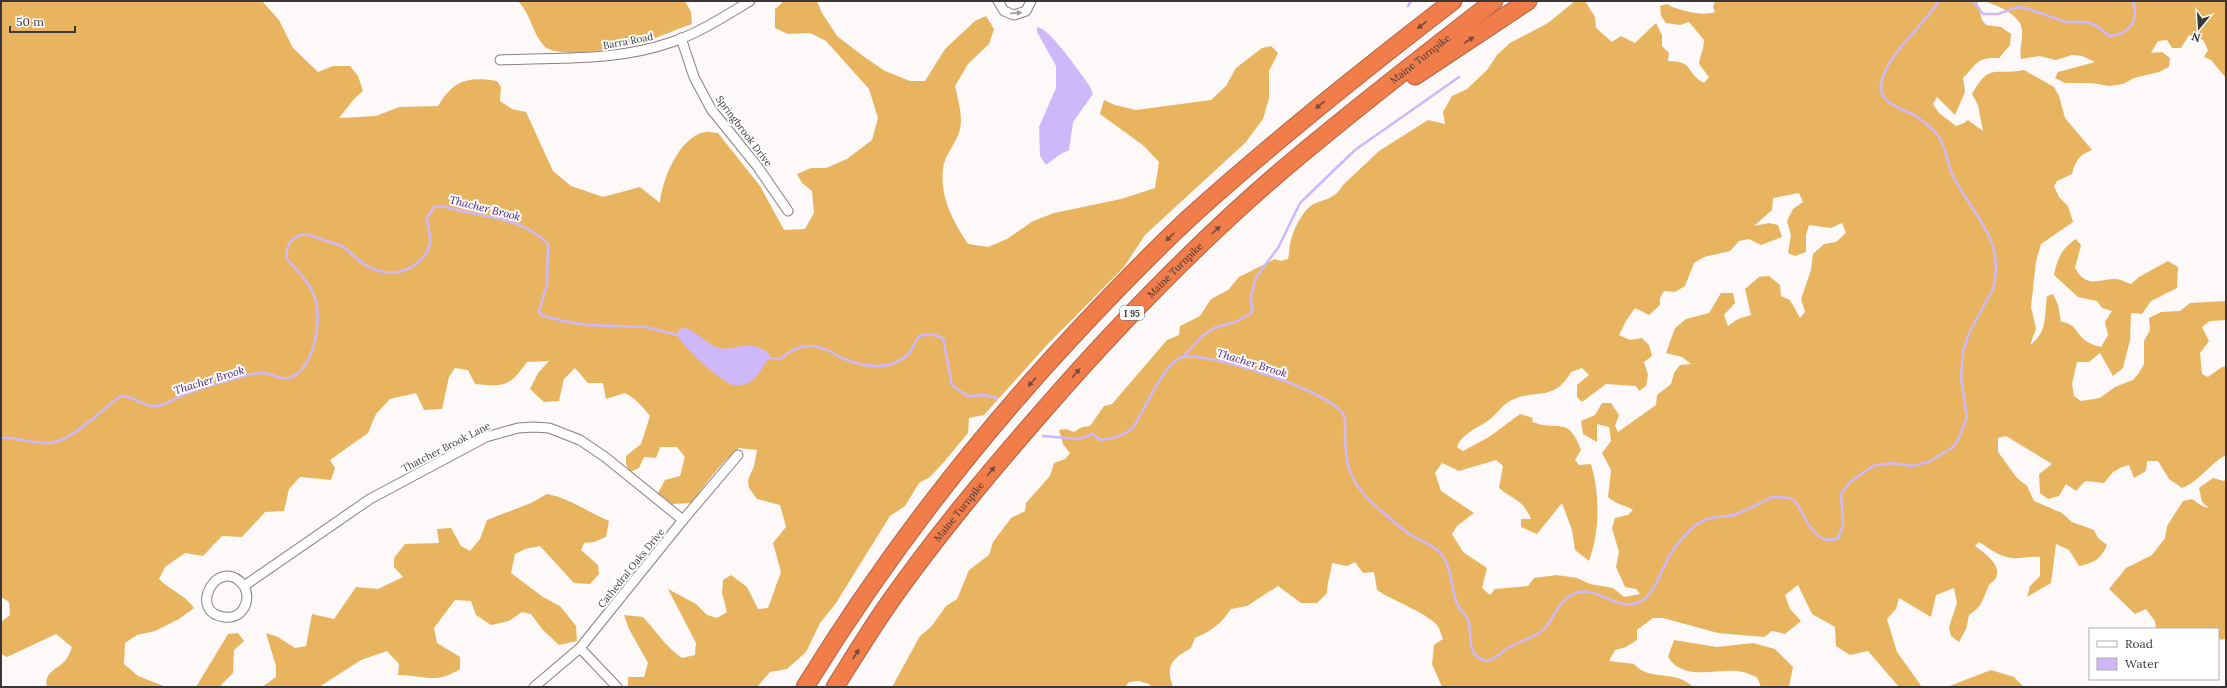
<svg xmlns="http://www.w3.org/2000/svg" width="2227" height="688" font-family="Lora,serif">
  <rect width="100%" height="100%" fill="#fdf9f9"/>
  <g fill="#e9b45f" fill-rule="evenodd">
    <path d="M1 1H262L279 20 293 48 318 72 333 66H350L358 76 363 91 354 99 339 118 376 116 399 107 438 106C453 81 467 76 497 81L501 87 500 101 512 109 526 112 553 171 571 186 603 197 640 187 660 203C662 180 679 137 705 132 708 131 714 133 718 133L760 186 784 230 805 229 814 213 812 191 802 183 797 174 811 168H826L847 159 872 140 878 118 869 89 826 41 810 33 788 34 775 28V9L784 1H817L822 13 837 36 863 56 885 71 910 81H925L945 49 975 21 986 16 994 29 989 44 968 64 955 86C958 99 963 117 960 129 957 143 944 155 943 169 940 198 953 221 968 244L988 247 1007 239 1033 221 1054 213 1121 199 1155 188 1159 162 1144 146 1100 114 1104 100 1115 105 1136 110 1211 100 1226 86 1236 68 1262 48 1271 46 1278 53 1269 71V98L1263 119 1246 142 1145 235 1124 267 1046 346 984 415 969 418 968 433 943 463 930 477 919 483 905 506 890 516 836 603 820 623 806 652 787 669 770 672 757 687H628V677H644L648 663 629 629 624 615 643 617C656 631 666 647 682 658L695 655 696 643 668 589 696 604 707 615 717 618 727 612 722 593 723 580 731 575 747 587 758 609 768 608 781 572 773 543 786 527 780 505 757 499 749 488 748 480 754 466 757 450 739 448C720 464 706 483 691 503L672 504 658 493 665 480 680 476 685 457 677 447H660L656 458 644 457 639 468 630 472 626 464V456L641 444 650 416C643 407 635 398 625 393L606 399 603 383H588L575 368 564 379 559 401 544 402 530 389 538 373 549 361 527 362C509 387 505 387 475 384L468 370 455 368 449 377 442 409 424 410 416 393 390 399 376 414 368 433 330 460 335 468 331 480 300 477 289 489 284 511 265 512 242 537 222 536 203 556 185 553 165 567 159 579C169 589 186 596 194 608L179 619 155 631 137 635 125 643 124 664 138 676 166 687H47C43 674 56 669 64 662 68 658 70 652 72 647L56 634 7 657 1 654V622L10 615 9 602 1 597Z"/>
    <path d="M518 1H685L691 12 692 24C677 29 662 36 646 41 626 47 560 61 544 46 532 33 531 14 518 1Z"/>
    <path d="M1575 1H1585L1595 17 1596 28 1612 42 1621 36 1635 43 1656 23 1662 35V46L1669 53 1668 61C1695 61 1685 73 1704 83L1709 77 1699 64C1700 55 1704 49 1704 40L1689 22 1680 25 1666 23 1661 16 1660 6 1667 4C1676 10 1704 17 1715 12L1713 7 1715 1H1977L1982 20 1986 25 2001 27 2011 34 2010 45 1999 58C1976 57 1977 64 1963 78L1965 92 1955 115 1937 97 1933 104 1939 113 1956 126 1964 123 1968 120 1983 131 1978 105 1972 94C1990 62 1994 76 2024 70L2054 87 2059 96 2065 118 2092 150C2079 155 2075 161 2072 174L2057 181 2054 186 2059 197 2068 206 2073 222 2041 244 2036 261 2031 307 2036 329 2030 345C2048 332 2044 316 2047 296L2053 294 2058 305 2061 322C2076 323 2076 334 2086 341 2090 344 2097 346 2101 347L2108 335 2105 322 2112 311 2102 308 2097 301 2078 297 2054 275C2057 259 2062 248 2076 239L2081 245 2075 268C2087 289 2097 279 2116 279 2121 279 2127 283 2131 284L2139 277 2168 261 2178 267 2177 288 2151 301 2142 314 2131 313 2130 340 2123 368 2113 376 2100 353 2089 362H2077L2072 384 2074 396 2081 401 2100 398 2115 387 2133 380 2139 373 2144 364V341L2150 330 2149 318 2161 312 2180 311 2190 303 2226 301V320L2210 321 2202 327 2209 341 2200 353 2202 374 2208 377 2222 367 2226 366V455C2209 464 2200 481 2182 488L2169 479 2158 461H2147L2146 471 2134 478 2129 465 2122 467 2113 472 2104 483 2085 481 2076 491 2066 484 2059 496 2048 499 2040 493 2039 474 2052 464 2006 436 1998 438V452L2017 478 2027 486 2034 501 2062 513 2072 522 2094 530 2098 538 2107 545C2101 559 2094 563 2079 566L2069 550 2056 544 2051 583 2027 597 2030 586 2040 576V557C2030 556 2020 559 2011 558 1998 556 1989 548 1979 542L1975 546C1984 553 2002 564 1996 578 1994 582 1989 583 1988 587 1982 602 1982 606 1969 615L1966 629 1959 642 1951 636 1949 627 1957 603 1954 588 1936 595 1931 617 1899 598 1896 609 1887 619 1897 652 1922 687H1899L1868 651 1850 655 1836 646 1835 627 1812 614 1798 585 1785 595 1790 609 1801 621 1785 634 1772 631 1764 637 1718 633 1663 618H1653L1637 630V640L1626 647 1615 650 1609 661 1634 664C1650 682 1675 669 1693 687H1442L1432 664 1434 645 1443 639C1441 635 1440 629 1437 625 1425 612 1393 601 1377 590L1374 572 1363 573 1355 562 1347 566 1332 563C1331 574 1327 582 1327 593L1317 603H1301L1278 586 1247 606 1231 609C1221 624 1211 631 1195 638L1191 648C1172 659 1165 665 1173 687H1152L1149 684 1139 681 1129 682 1125 687H892L920 636 931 627 946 606 957 599 969 570 989 555 993 542 1011 518 1025 511 1026 503 1050 476 1054 463 1065 459 1070 453 1063 444 1059 430 1066 429 1074 432 1082 427 1090 426 1104 406 1112 404 1167 340 1179 335 1180 326 1200 316 1211 299 1228 290 1239 277 1275 259 1281 261 1288 259C1290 251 1289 244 1292 237 1294 228 1304 210 1312 205 1325 198 1333 201 1343 185L1379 151 1428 120 1445 124 1443 112 1452 96 1467 89 1487 70 1497 55 1510 43 1548 23ZM1799 193 1803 202 1793 209 1787 221 1791 235 1788 253 1795 256 1806 252V235L1809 225 1831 228 1842 223 1846 233 1836 242 1824 244 1813 254 1811 270 1801 299 1805 312 1800 318 1790 300 1781 296 1780 285 1769 276 1759 277 1745 289 1751 315 1738 319 1728 326 1724 315 1735 303 1733 293H1721L1709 313 1686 319 1675 328 1666 353 1682 357 1691 364 1680 365 1674 373 1671 384 1657 395 1656 405 1618 432 1615 426 1619 415 1611 403H1602L1595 415 1581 421 1583 434 1597 442V424L1609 427 1611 441 1602 453 1611 470 1608 497C1619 506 1623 504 1633 510L1628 515 1615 518 1612 528 1619 552 1616 567 1625 587 1636 589 1640 594 1624 597 1613 588 1590 584 1577 578 1557 575 1534 578 1528 586 1495 589 1490 595 1482 588 1487 568 1463 552 1452 534 1457 526 1474 513 1441 491 1435 473 1442 463 1459 471 1496 460 1503 466 1499 488C1514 501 1522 498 1531 519H1521V527L1537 534 1562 503 1572 530 1575 550 1589 561C1600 531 1600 495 1591 464L1579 465 1575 460 1581 450C1568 415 1560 432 1532 422L1533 418 1520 414 1489 437 1463 451 1457 447C1462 433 1478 428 1489 420 1496 415 1502 405 1510 401 1534 388 1554 403 1571 372L1582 368 1589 375 1577 385V397L1582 402 1606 384 1636 386 1639 391 1646 386 1648 375 1644 362 1652 356 1649 345 1642 338 1630 340 1619 335 1626 321 1635 308 1649 315 1660 305V298L1664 291 1675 292 1685 286 1694 263 1704 257 1730 251 1739 241 1749 239 1761 245 1782 237 1778 225 1769 223 1754 226 1772 210 1773 198Z"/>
    <path d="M1984 1H2226V78L2211 60 2204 57 2208 50 2203 40 2189 35 2181 48H2172L2167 40 2158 41 2151 53 2162 52 2170 58 2169 67 2159 72 2134 78 2123 84 2109 86 2092 83H2065L2055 78 2058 72 2095 62 2082 56 2072 55 2056 60 2039 56 2021 59C2019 48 2023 40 2022 30 2021 15 1997 5 1984 1Z"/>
    <path d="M2213 478 2224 481 2226 478V638L2221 640 2218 636V629H2156L2155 621 2146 609 2135 614 2109 589 2126 568 2152 555 2165 538 2167 526 2183 501 2192 499 2202 506 2209 508 2202 502 2199 488Z"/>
    <path d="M547 494C569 498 588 512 609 521L606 537 594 542 584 543 581 550 598 565 599 574 590 584 574 583 540 546 525 549 515 554 511 573 543 597 560 606 576 626 577 641 559 645 542 629 531 614 522 612 509 621 491 625 476 615 471 601 455 600 434 628 437 643 460 657V669C434 685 425 675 398 675L399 664 387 651 361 660 319 687H262L276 677V666L266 633 278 637 295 648 306 646 312 614 334 619 356 587 378 589 403 577 394 567V558L405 544 439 543 437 529 451 528 461 546 470 551 480 539 487 520 531 503Z"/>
    <path d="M238 633 244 641 234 650 233 673 221 685 222 687H196L228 634Z"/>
    <path d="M1674 640 1717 647 1753 643 1775 649 1793 667 1789 687H1761L1757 677C1751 675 1743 671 1737 671 1713 669 1683 681 1668 657Z"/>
    <path d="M1991 670 2014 677 2024 687H1947Z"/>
  </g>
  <g fill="#cfb8fa">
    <path d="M1037 27C1050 28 1080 73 1089 85L1093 94 1073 122 1069 150 1059 155 1046 165 1040 156 1039 127 1056 88V66L1037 32Z"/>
    <path d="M687 328C697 333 706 342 716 347 733 354 747 335 771 355 763 365 759 378 748 383 743 385 738 386 733 385 721 382 681 346 677 334L679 329Z"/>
  </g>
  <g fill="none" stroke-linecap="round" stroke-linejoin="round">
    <g stroke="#cfb8fa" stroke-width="2.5">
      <path d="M1973 1 1983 14H1998L2018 7 2026 8 2066 22H2086L2097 26 2109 36C2131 34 2139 20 2133 1"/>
      <path d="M1408 6 1411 1"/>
      <path d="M1185 355 1202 336 1214 328 1235 322 1252 313 1251 297 1256 277 1278 248 1300 203 1355 150 1459 77"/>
      <path d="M766 358 781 359C796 344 812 342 831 352 835 354 840 358 844 359 865 367 891 371 908 354 913 350 914 342 919 336L932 334 943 338 952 385 967 396 985 395 997 398"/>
      <path d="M1043 436 1079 439 1093 434 1100 440C1113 439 1125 436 1134 426 1145 408 1163 366 1180 358 1201 348 1332 392 1343 414 1346 419 1345 426 1345 432 1345 456 1347 475 1363 493 1372 504 1396 524 1408 533 1424 544 1438 544 1447 564 1452 576 1452 592 1457 604 1460 610 1465 614 1468 620 1473 631 1465 656 1484 660 1493 663 1500 652 1508 648 1519 641 1536 638 1545 628 1553 619 1556 607 1566 599 1593 577 1612 612 1637 603 1657 596 1661 566 1673 550 1683 537 1694 522 1711 518 1719 516 1727 517 1734 515 1747 510 1760 503 1772 497L1789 498 1795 501C1805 515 1814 548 1838 538L1843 525 1841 494 1850 482 1873 466 1891 463 1911 466 1929 462 1953 447 1958 440 1967 417 1961 378 1963 352 1969 333 1993 289C2006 237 1972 216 1952 174 1947 163 1946 147 1939 137 1933 129 1922 120 1914 115 1901 108 1879 104 1881 85 1884 57 1924 25 1939 1"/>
      <path d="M1 438C16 436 31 444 47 443 72 443 100 410 121 396 134 396 143 407 156 406 166 406 174 398 183 395 198 389 214 384 230 380 240 377 254 372 265 373 273 374 280 380 289 378 315 370 323 317 314 295 308 281 297 270 287 259 286 254 287 248 289 244 299 229 311 235 323 240 331 243 339 243 346 249 349 251 352 255 355 257 372 273 396 279 416 264 423 259 429 251 430 242 431 234 427 226 427 218L434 207 443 206C479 218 520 215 548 244L547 284 539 311 541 315 563 321 588 325 645 327 678 335"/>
    </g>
    <g stroke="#8c7d7f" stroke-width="11">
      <g id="minor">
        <path d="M998 1 1004 11 1014 15 1026 11 1031 1"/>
        <path d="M681 38 694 77 711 109 757 166 788 211"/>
        <path d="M500 60C558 57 615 62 672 42 699 33 725 16 750 1"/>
        <path d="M244 586C252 601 242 620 224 617 186 612 219 553 244 586L370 499 486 437 518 428 533 427 549 428 580 440 605 457 683 520"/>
        <path d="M580 648 617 687"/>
        <path d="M534 687 580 648 683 520 738 455"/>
      </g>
    </g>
    <g stroke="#b26444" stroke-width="19">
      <g id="motorway">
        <path d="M1415 76 1528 1"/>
        <path d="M805 687C885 557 979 435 1084 324 1117 289 1152 253 1188 219 1273 142 1362 71 1453 1"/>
        <path id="s1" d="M835 687C852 660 869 632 887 606 935 537 988 474 1043 411 1117 326 1195 245 1280 172 1349 113 1422 57 1494 1"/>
      </g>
    </g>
    <use href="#minor" stroke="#fff" stroke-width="9"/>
    <use href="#motorway" stroke="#f17d4b" stroke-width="17"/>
  </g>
  <defs><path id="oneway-solid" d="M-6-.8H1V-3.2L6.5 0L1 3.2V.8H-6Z"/></defs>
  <use fill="#9e9a9b" href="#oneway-solid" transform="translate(1016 13) rotate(-4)"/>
  <g fill="#734b3d">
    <use href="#oneway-solid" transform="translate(1422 25) rotate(142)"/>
    <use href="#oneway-solid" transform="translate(1469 40) rotate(-33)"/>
    <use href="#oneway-solid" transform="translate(1320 105) rotate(141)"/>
    <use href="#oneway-solid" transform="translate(1216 230) rotate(-42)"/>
    <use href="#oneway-solid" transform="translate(1170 237) rotate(135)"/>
    <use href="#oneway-solid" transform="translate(1076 373) rotate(-48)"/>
    <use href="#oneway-solid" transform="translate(1032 382) rotate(131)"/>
    <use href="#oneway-solid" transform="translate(991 471) rotate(-51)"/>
    <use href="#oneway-solid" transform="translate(856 654) rotate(-57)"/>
  </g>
  <g text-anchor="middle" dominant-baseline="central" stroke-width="4" stroke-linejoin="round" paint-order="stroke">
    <rect fill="#fff" stroke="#777273" stroke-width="1" x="1120" y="306" width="24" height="14" rx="3"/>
    <g font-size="9" font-weight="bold" fill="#3d3637">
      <text x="1132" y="313">I 95</text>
    </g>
    <g font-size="10" fill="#3d3637" stroke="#fff">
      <text transform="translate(628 41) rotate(-11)">Barra Road</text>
      <text stroke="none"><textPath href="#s1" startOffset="863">Maine Turnpike</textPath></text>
      <text transform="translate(744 131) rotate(53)">Springbrook Drive</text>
      <text stroke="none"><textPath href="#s1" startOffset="539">Maine Turnpike</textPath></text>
      <text transform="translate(446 447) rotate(-27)">Thatcher Brook Lane</text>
      <text stroke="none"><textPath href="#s1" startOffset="215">Maine Turnpike</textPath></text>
      <text transform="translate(631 568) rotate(-51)">Cathedral Oaks Drive</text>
    </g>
    <g font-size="11" font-style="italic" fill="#461776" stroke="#fff">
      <text transform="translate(485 208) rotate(14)">Thacher Brook</text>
      <text transform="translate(1252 363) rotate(17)">Thacher Brook</text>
      <text transform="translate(209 380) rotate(-17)">Thacher Brook</text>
    </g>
  </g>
  <rect width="2227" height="688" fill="none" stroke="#3d3637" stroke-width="4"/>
  <rect x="2089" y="628" width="130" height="52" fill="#ffffff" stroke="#b1afaf"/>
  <rect x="2097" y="641" width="20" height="6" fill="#ffffff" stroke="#b1afaf"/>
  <text x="2125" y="648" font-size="12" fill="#3d3637">Road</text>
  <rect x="2097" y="658" width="20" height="12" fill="#cfb8fa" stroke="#b1afaf"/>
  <text x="2125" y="668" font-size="12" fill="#3d3637">Water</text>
  <g transform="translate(2199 28) rotate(198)" stroke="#ffffff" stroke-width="3" paint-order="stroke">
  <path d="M0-3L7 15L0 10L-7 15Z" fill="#3d3637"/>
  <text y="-6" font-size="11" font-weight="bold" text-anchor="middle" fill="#3d3637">N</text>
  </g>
  <path d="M10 26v6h65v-6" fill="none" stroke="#3d3637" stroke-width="2"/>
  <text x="16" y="26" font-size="12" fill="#3d3637" stroke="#ffffff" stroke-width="3" paint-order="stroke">50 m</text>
</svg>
